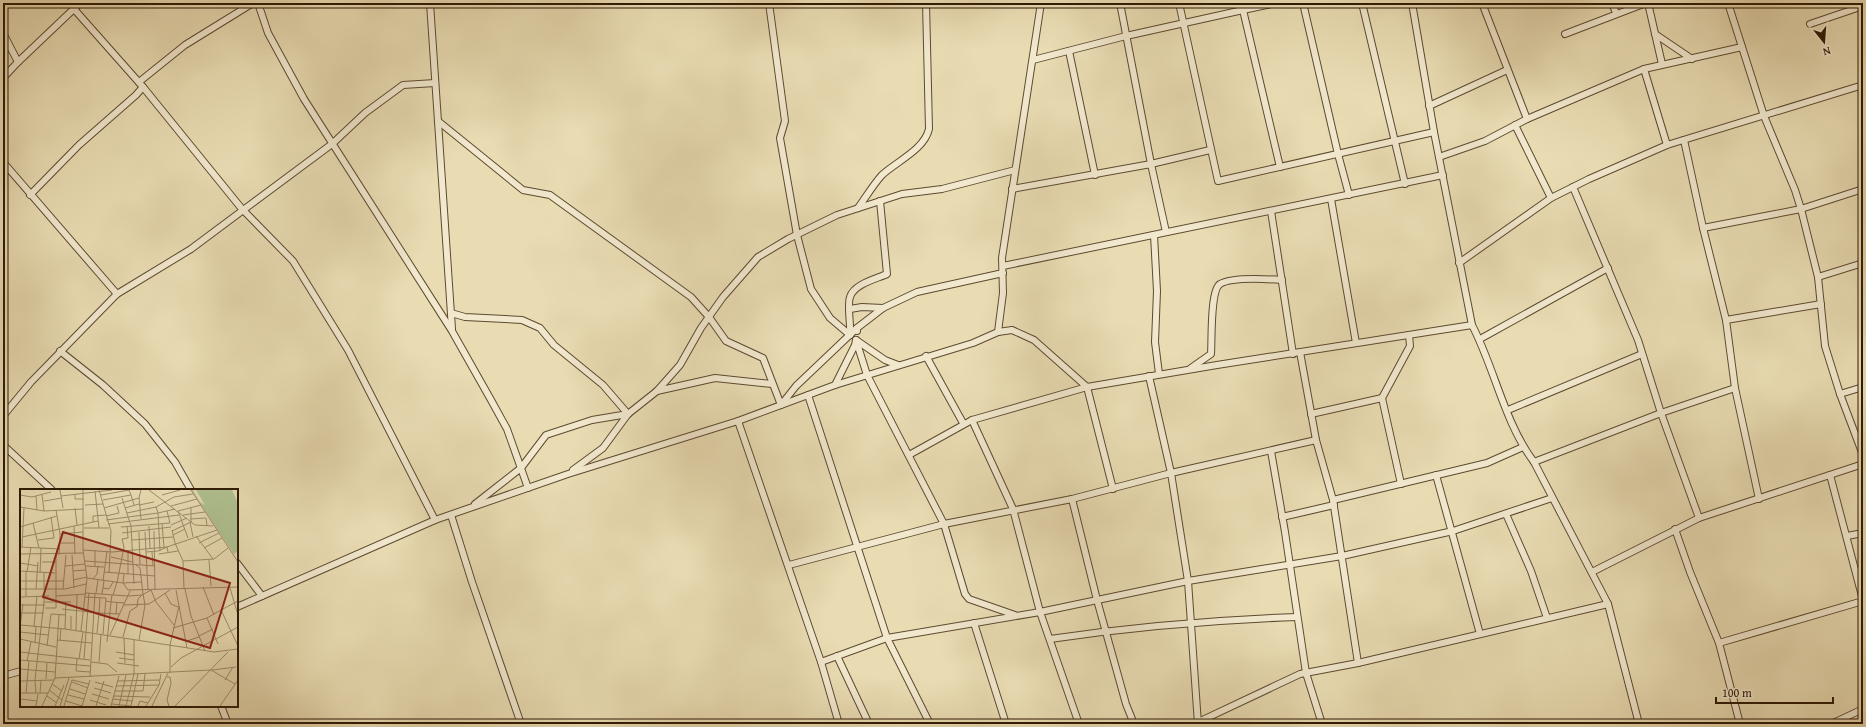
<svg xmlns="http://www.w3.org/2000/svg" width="1866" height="727" font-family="'Gentium Book Plus',serif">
  <rect width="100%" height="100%" fill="#e9dcb3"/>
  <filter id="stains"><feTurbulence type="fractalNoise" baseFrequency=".005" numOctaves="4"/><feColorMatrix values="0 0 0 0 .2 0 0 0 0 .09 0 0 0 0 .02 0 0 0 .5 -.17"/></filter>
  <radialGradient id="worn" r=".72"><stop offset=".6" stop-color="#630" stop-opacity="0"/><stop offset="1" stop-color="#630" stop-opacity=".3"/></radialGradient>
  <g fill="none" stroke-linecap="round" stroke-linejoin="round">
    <g stroke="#5d4a30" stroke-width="8">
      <g id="minor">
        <path d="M71 3 74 9 143 87 242 209 293 261 348 350 435 520"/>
        <path d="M258 3 268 33 304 99 452 331 491 400 507 429 528 488"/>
        <path d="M430 3 452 329"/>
        <path d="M769 3 785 121 780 138 797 235 811 289 830 318 850 335"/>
        <path d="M1120 3 1151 164 1210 150"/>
        <path d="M1179 3 1218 181 1434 132"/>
        <path d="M1276 3 1243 10 1280 167"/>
        <path d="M1303 3 1338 154 1349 195"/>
        <path d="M1362 3 1405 184"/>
        <path d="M1412 3 1434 132 1472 325C1495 369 1504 422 1534 462L1608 604 1639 724"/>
        <path d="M1482 3 1527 119"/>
        <path d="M1612 3 1616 13"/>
        <path d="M1648 3 1662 64"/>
        <path d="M1728 3 1764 116 1795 190 1801 209 1818 277 1825 346 1840 394 1863 455"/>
        <path d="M1810 24 1863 6"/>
        <path d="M3 33 18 62"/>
        <path d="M1565 34 1646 3"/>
        <path d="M1655 34 1692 59"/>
        <path d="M1069 51 1095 175"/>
        <path d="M1033 60 1126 36 1243 10 1241 3"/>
        <path d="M1644 69 1667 145"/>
        <path d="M3 78 18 62 80 3"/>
        <path d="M139 82 185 45 253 3"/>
        <path d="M1429 106 1507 70"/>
        <path d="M438 121 523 190 550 195 691 297 709 317 726 341 763 358 781 405 796 386 857 328"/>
        <path d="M1515 125 1551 198"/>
        <path d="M1684 140 1703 228 1726 320 1735 388 1759 499"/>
        <path d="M1439 157 1485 141 1527 119 1644 69 1742 47"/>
        <path d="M3 162 117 294"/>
        <path d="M1573 187 1638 340 1661 413 1699 518"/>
        <path d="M1012 189 1151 164 1166 232"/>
        <path d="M30 195 79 145 136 95 143 87"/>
        <path d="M1331 199 1356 343"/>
        <path d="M858 208C866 197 873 185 882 175 897 161 924 150 929 129L926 3"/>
        <path d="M1271 211 1293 354"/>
        <path d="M1703 228 1801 209 1863 189"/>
        <path d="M1154 235 1157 291 1155 342 1159 374"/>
        <path d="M1459 263 1551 198 1589 179 1667 145 1863 85"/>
        <path d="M1003 266 1443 175"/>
        <path d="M1818 277 1863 263"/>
        <path d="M850 309 862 307 883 308"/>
        <path d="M451 313 465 317 522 320 540 328 554 345 603 385 628 414"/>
        <path d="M1726 320 1821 304"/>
        <path d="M857 331V328L883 308 917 292 1003 273"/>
        <path d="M998 332 1003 293 1002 258 1041 3"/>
        <path d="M850 335C851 324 847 306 850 297 854 284 876 279 887 274L880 201"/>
        <path d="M1480 339 1608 268"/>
        <path d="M856 340 867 375 944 524 965 594 969 599 1015 615"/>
        <path d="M856 340 885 360 898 365"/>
        <path d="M60 351 103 385 145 424 175 462 191 490"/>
        <path d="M1300 352 1316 440 1333 500 1358 663"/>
        <path d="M926 356 963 423"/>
        <path d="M1191 368 1211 354C1212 342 1210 290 1220 284 1231 277 1268 279 1282 280"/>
        <path d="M1149 376 1171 473 1188 581 1198 724"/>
        <path d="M835 385 855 345 856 340"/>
        <path d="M657 391 715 378 772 384"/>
        <path d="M1840 394 1863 387"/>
        <path d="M808 395 887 638 930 724"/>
        <path d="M1508 410 1642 354"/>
        <path d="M1311 414 1382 398"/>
        <path d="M3 416 31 382 117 294 191 249 332 144 365 113 403 85 435 83"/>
        <path d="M972 420 1013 509 1040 612 1079 724"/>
        <path d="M738 421 821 662 839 724"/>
        <path d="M3 445 52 490"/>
        <path d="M1271 451 1285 532 1306 673 1322 724"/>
        <path d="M909 455 972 420 1087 387 1217 365 1472 325"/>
        <path d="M1534 462 1661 413 1735 388"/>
        <path d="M573 470 603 448 628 414 657 391 680 365 701 328 723 297 758 257 788 239 837 215 902 194 942 189 1015 170"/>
        <path d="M1436 475 1480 634"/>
        <path d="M1830 475 1863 600"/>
        <path d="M1401 484 1382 398 1410 346 1409 335"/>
        <path d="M1072 499 1097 600 1126 704 1134 724"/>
        <path d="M1333 500 1487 463 1523 447"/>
        <path d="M475 504 521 468 546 435 592 420 628 414"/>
        <path d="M1506 514 1531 571 1547 618"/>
        <path d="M451 515 472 582 521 724"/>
        <path d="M1282 517 1334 505"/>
        <path d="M1675 529 1690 572 1719 643 1740 724"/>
        <path d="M1847 536 1863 533"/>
        <path d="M237 563 262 596"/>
        <path d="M789 565 944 524 1072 499 1171 473 1316 440"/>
        <path d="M1592 572 1699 518 1863 464"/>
        <path d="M237 607 435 520 568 474 738 421 835 385 973 343 998 332 1012 330 1034 340 1087 387 1113 489"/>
        <path d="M974 623 1006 724"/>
        <path d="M1050 639C1132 627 1214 620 1297 617"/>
        <path d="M1719 643 1863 601"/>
        <path d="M837 656 869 724"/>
        <path d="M821 662 887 638 1040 612 1188 581 1342 556 1453 531 1552 498"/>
        <path d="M3 676 21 671"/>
        <path d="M221 706 228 724"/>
        <path d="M1194 724 1300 674 1358 663 1608 604"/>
        <path d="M1831 724 1863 709"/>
      </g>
    </g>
    <use href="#minor" stroke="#f1e8ce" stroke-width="6"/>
  </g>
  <g transform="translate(20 489)">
    <rect width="218" height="218" fill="#e9dcb3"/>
    <path d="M171 1H173L180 13 185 16 176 1H212L218 14V62L214 65Z" fill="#b0c291"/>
    <path fill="none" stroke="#9e8e6d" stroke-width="1" d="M40 1 43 19M79 1 91 42 89 84M121 1 119 9 121 30M129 1 175 36 193 37M171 1 218 73M75 2 79 39M0 6 12 8 31 3M22 6 24 22M55 6V10H64M81 6 109 1 111 6M142 6 160 1M16 7 17 21M41 7 92 1M102 9 111 37 114 95M83 11 111 6 114 16M24 12 42 9M65 16 83 15M119 16 134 13M151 17 177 10M0 18 24 22 64 20M55 19 57 36M84 19 119 9M105 19 119 15M155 20 138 24 136 18 154 8 173 5M36 21 40 45 39 66M147 22 150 34M107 24 136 18M163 26 185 23M86 27 99 24 97 17M170 30 186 29 187 37M86 31 138 24 140 62M73 33V27L86 26M170 33 173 48M13 34 19 59M88 35 159 26M142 35 144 58M151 36 167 29M54 37 55 65M129 37 130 59M0 38 37 27M101 38 150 34M64 39H89M152 41 155 54M134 42 135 101M152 42 171 33V18M119 43 120 76M125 43 128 101M102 44 151 38M40 45 63 43M153 46 165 40M176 47 193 70M2 48 78 32M168 49 158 22 181 16M18 51 34 49 31 28M112 51 153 48M40 54H54M155 54 163 72 164 100M179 54 199 44M0 58 40 60M2 58 4 19M184 59 202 49M63 61 92 63 147 58 197 41M126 63 138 62 147 58 148 63M132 63 133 77M0 65 63 64M139 65 158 62M52 66 54 99M91 68 113 73M189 71 191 97M65 72 135 77M163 72 194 70 208 59M22 73H36M0 74 18 77M116 76 120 79 123 105M45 77 65 75M66 77 84 78M75 77V61M0 82 35 84M53 82 66 81M7 83 11 58M84 83 135 87M20 84 21 59M24 84V100M104 85 103 94 108 101 218 98M108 85V61M67 89 103 94 121 93M73 90 77 85 78 77M53 91 67 88M0 92H44M83 92 87 62M97 94 104 58 102 50 108 49 107 37M183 98 194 126M83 99 89 100 93 93M210 99 218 126M0 100H45L66 95M16 100 18 73M43 100 46 66M165 100 171 127 185 162M156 101 167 159M66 104 108 107M76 104 78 91M145 104 151 115 158 118M82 105 84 92M92 106 91 113 105 114M93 106 97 93M122 106 131 101 136 113 154 136M6 107V83M24 107V113H51M36 107 66 105M108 107 122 106M0 108 29 107M65 108 86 109 83 145M86 112 91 113 87 153M218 112 201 121 218 157M0 116H25M104 116 129 115 150 101M117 117 118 110 123 105M25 119H36V66M42 120 79 124 80 109M0 124H24M96 125 97 113M187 129 198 155M0 136 45 140 194 163 218 160M14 137 17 107M0 138 3 115M153 139 187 129 201 121M45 140 46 113M51 140V127M56 141 57 106M61 142 67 89 63 61V1M0 143 28 146M77 144 79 124 99 125M90 146 110 102M179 147 193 140M103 148 110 122 118 117M104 149 105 174M0 150 36 158M37 151 72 154M40 151 41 139M119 151 125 116 123 105M167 152 179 148M15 154 16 137M27 157 31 125 46 126M0 163 70 171M96 163 114 166M99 169 114 171M57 170 56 182 70 183M59 170 63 143M64 170 69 104M0 171 70 177M7 172 11 153M71 173 87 175 97 183M79 173 81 145M97 174 119 177M151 178 161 169 218 138M0 180 35 183M191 181 215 195M192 181 216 178M150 184V156L159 117M70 188 75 104M147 188H150L151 194 147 211 149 217M35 189 191 181M26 190 27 174M15 191 24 113M15 191 16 204M205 191 213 178M0 192 34 191M98 192 140 191M52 193 68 199M75 193 93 198M32 195 42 202M96 197 139 196M74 199 91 204M50 200 65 205M29 201 42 211M95 202H123L125 185M0 204H28M6 204 9 172M20 204 21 191M72 205 89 210M48 206 64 210M27 207 37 214M94 207 130 208M0 210 17 212M93 210 112 212M70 211 86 216M46 212 62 217M92 215 111 217M16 217 18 205M22 217 35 189 39 126M35 217 44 196M40 217 49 189M44 217 52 191 69 195M62 217 70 191M76 217 84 192M91 217 99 187M99 217 106 186M106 217 114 185V150M111 217 118 185M118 217 120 212 128 214M126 217 139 196 141 185M132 217 148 184M155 217 208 163M200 217 218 191"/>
    <path fill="#8f2418" fill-opacity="0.15" stroke="#8f2418" stroke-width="2" d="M43 43 210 94 190 159 23 108Z"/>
    <rect width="218" height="218" fill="none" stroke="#2e1904" stroke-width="2"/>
  </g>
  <rect width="1866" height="727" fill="none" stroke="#e9dcb3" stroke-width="16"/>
  <rect x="4" y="4" width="1858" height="719" fill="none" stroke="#2e1904" stroke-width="2"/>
  <rect x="8" y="8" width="1850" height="711" fill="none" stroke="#2e1904"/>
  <g transform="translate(1824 42) rotate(163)" stroke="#f1e8ce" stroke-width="3" paint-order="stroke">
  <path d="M0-3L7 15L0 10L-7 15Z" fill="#2e1904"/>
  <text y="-6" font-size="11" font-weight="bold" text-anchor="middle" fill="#2e1904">N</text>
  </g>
  <path d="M1716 697v6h117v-6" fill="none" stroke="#2e1904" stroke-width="2"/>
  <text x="1722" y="697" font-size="12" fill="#2e1904" stroke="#f1e8ce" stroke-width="3" paint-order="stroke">100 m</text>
  <rect width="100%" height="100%" filter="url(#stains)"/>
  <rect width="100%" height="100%" fill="url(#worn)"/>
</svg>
